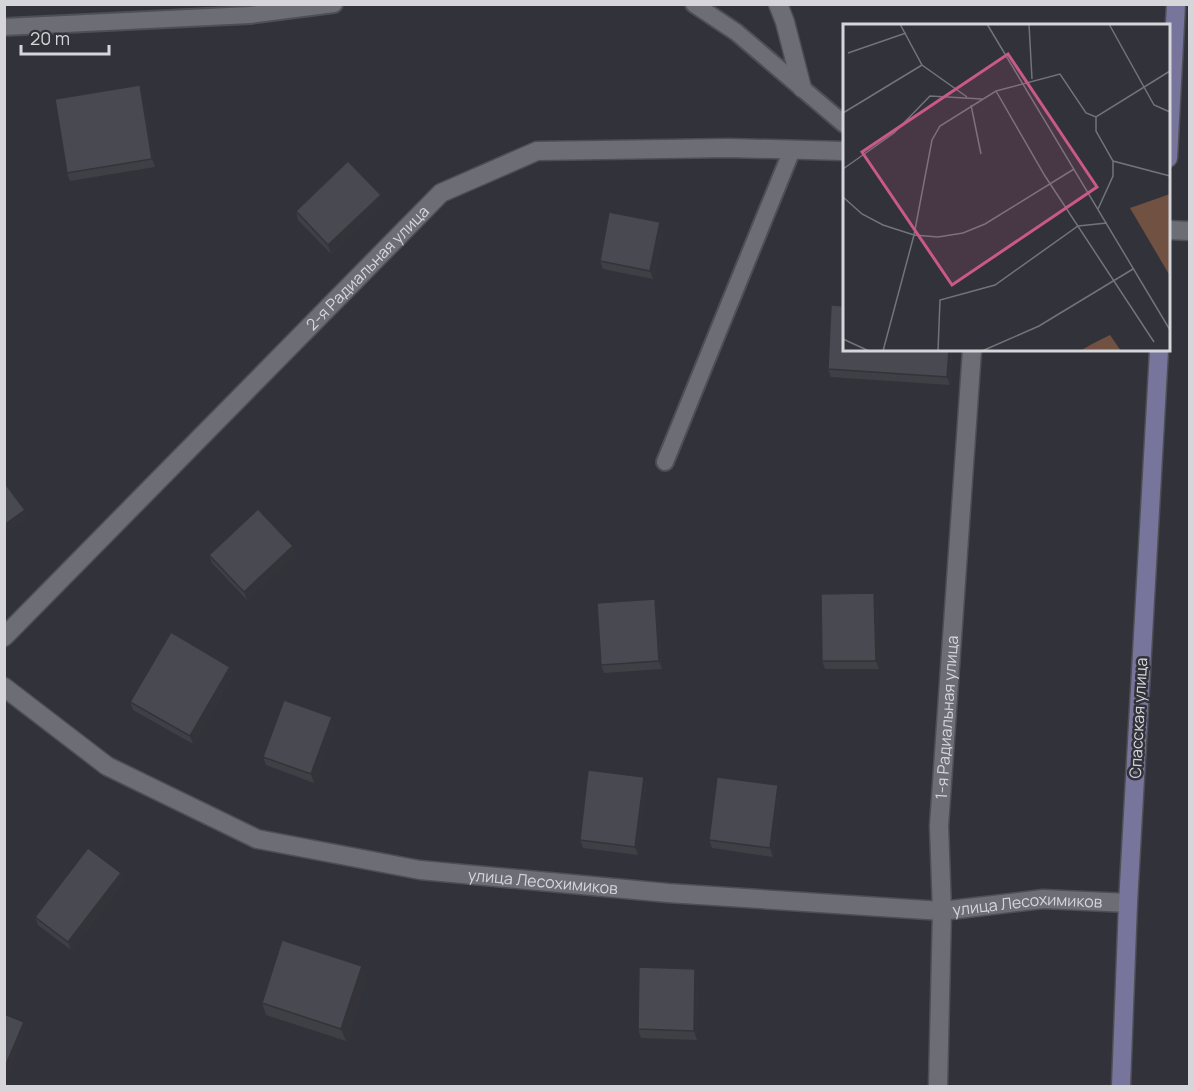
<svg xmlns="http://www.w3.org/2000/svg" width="1194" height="1091" font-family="Manrope,sans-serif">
  <rect width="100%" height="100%" fill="#32323a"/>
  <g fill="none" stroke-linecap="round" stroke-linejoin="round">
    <g stroke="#4e4e55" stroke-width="20">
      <g id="lane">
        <path d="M694 4 736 32 844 124"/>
        <path d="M4 27 250 15 334 4"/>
        <path d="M665 462 792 150"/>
      </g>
    </g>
    <g stroke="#4e4e55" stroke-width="21">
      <g id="street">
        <path d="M778 4 785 22 802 88"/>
        <path d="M1168 230 1190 231"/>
        <path id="s1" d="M4 637 441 193 537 151 729 148 844 151"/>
        <path id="s2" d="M4 687 107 766 257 839 420 870 668 893 942 911 1043 899 1128 903"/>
        <path id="s3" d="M938 1086 942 911 939 826 972 350"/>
      </g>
    </g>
    <g stroke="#4e4e55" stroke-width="21">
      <g id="secondary">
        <path d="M1168 158 1176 4"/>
        <path d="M1121 1086 1128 903 1159 350"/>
      </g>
    </g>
    <use href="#lane" stroke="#6d6d76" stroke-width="16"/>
    <use href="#street" stroke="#6d6d76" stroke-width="18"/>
    <use href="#secondary" stroke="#77759b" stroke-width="18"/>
  </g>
  <g fill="#3f3f46">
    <path d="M143 93 155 167 70 181 67 173Z"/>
    <path d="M384 203 331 254 298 220 296 211Z"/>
    <path d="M663 230 653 279 603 269 600 261Z"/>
    <path d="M844 350H952L950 385 831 377 828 369Z"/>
    <path d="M296 554 247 600 212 563 209 555Z"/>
    <path d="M655 599 658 607 662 669 604 673 601 665Z"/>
    <path d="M877 602 879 669H825L822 661Z"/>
    <path d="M230 667 233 675 193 744 133 710 130 702Z"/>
    <path d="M335 725 314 783 266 765 263 757Z"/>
    <path d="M646 785 638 855 583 848 580 840Z"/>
    <path d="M781 793 773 857 712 848 709 840Z"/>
    <path d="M121 873 124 881 71 950 38 925 35 917Z"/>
    <path d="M698 977 697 1040 641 1038 638 1029Z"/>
    <path d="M366 978 346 1041 266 1015 262 1003Z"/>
  </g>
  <g fill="#333339">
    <path d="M140 85 143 93 155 167 152 159Z"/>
    <path d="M381 195 384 203 331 254 328 245Z"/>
    <path d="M660 222 663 230 653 279 650 271Z"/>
    <path d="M949 350H952L950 385 947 377Z"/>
    <path d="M25 510 28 518 4 535V525Z"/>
    <path d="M293 546 296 554 247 600 244 592Z"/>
    <path d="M874 593 877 602 879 669 876 661Z"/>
    <path d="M655 599 658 607 662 669 659 661Z"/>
    <path d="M230 667 233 675 193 744 190 736Z"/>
    <path d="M332 717 335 725 314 783 311 774Z"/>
    <path d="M644 777 646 785 638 855 635 847Z"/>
    <path d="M778 785 781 793 773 857 770 848Z"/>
    <path d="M121 873 124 881 71 950 68 942Z"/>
    <path d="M362 966 366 978 346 1041 341 1029Z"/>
    <path d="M695 969 698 977 697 1040 694 1031Z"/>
    <path d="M24 1022 27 1030 4 1084V1069Z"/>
  </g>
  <g fill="#494951" stroke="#333339" stroke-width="1.5">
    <path d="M140 85 152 159 67 173 55 99Z"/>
    <path d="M348 161 381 195 328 245 296 211Z"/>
    <path d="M609 212 660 222 650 271 600 261Z"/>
    <path d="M831 305 844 306V350H949L947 377 828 369Z"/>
    <path d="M4 482 25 510 4 525Z"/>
    <path d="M258 509 293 546 244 592 209 555Z"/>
    <path d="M874 593 876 661H822L821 594Z"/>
    <path d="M655 599 659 661 601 665 597 603Z"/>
    <path d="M171 632 230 667 190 736 130 702Z"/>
    <path d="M284 700 332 717 311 774 263 757Z"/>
    <path d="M588 770 644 777 635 847 580 840Z"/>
    <path d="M717 777 778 785 770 848 709 840Z"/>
    <path d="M88 848 121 873 68 942 35 917Z"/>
    <path d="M282 940 362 966 341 1029 262 1003Z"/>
    <path d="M639 967 695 969 694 1031 638 1029Z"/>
    <path d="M4 1014 24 1022 4 1069Z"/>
  </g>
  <g text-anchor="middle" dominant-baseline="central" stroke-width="5" stroke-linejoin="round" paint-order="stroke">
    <g font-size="16" fill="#d5d5da" stroke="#32323a">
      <text stroke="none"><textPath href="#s1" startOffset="518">2-я Радиальная улица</textPath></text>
      <text stroke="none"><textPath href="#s3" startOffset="369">1-я Радиальная улица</textPath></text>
      <text transform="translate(1138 718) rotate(-87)">Спасская улица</text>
      <text stroke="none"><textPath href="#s2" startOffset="586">улица Лесохимиков</textPath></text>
      <text stroke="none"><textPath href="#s2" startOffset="1072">улица Лесохимиков</textPath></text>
    </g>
  </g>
  <g transform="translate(843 24)">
    <rect width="327" height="327" fill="#32323a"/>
    <path d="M327 170V252L287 184ZM267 311 278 327H237L249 320Z" fill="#715141"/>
    <path fill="none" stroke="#73737a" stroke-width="1.5" d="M57 0 79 41 124 73M144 0 327 306M186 0 189 55M266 0 311 81 327 88M5 29 63 9M153 67 202 152 311 318M128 81 138 130M0 89 79 41M253 93V107L270 137 327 152M0 145 51 109 87 72 139 75M0 173 19 190 40 201 71 211 95 213 120 209 142 200 231 145M255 185 270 152V137M0 315 26 327M40 327 71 211 89 116 97 102 153 67 217 50 243 89 253 93 327 47M95 327 97 276 152 261 235 202 264 199M139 327 196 302 290 245"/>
    <path fill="#c95a87" fill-opacity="0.15" stroke="#c95a87" stroke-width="3" d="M165 30 254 163 109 261 19 128Z"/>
    <rect width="327" height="327" fill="none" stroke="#d5d5da" stroke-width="3"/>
  </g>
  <rect width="1194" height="1091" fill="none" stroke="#d5d5da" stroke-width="12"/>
  <path d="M21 45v9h88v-9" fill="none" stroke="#d5d5da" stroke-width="3"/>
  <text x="30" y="45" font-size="18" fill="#d5d5da" stroke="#32323a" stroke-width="4.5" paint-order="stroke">20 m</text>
</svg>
